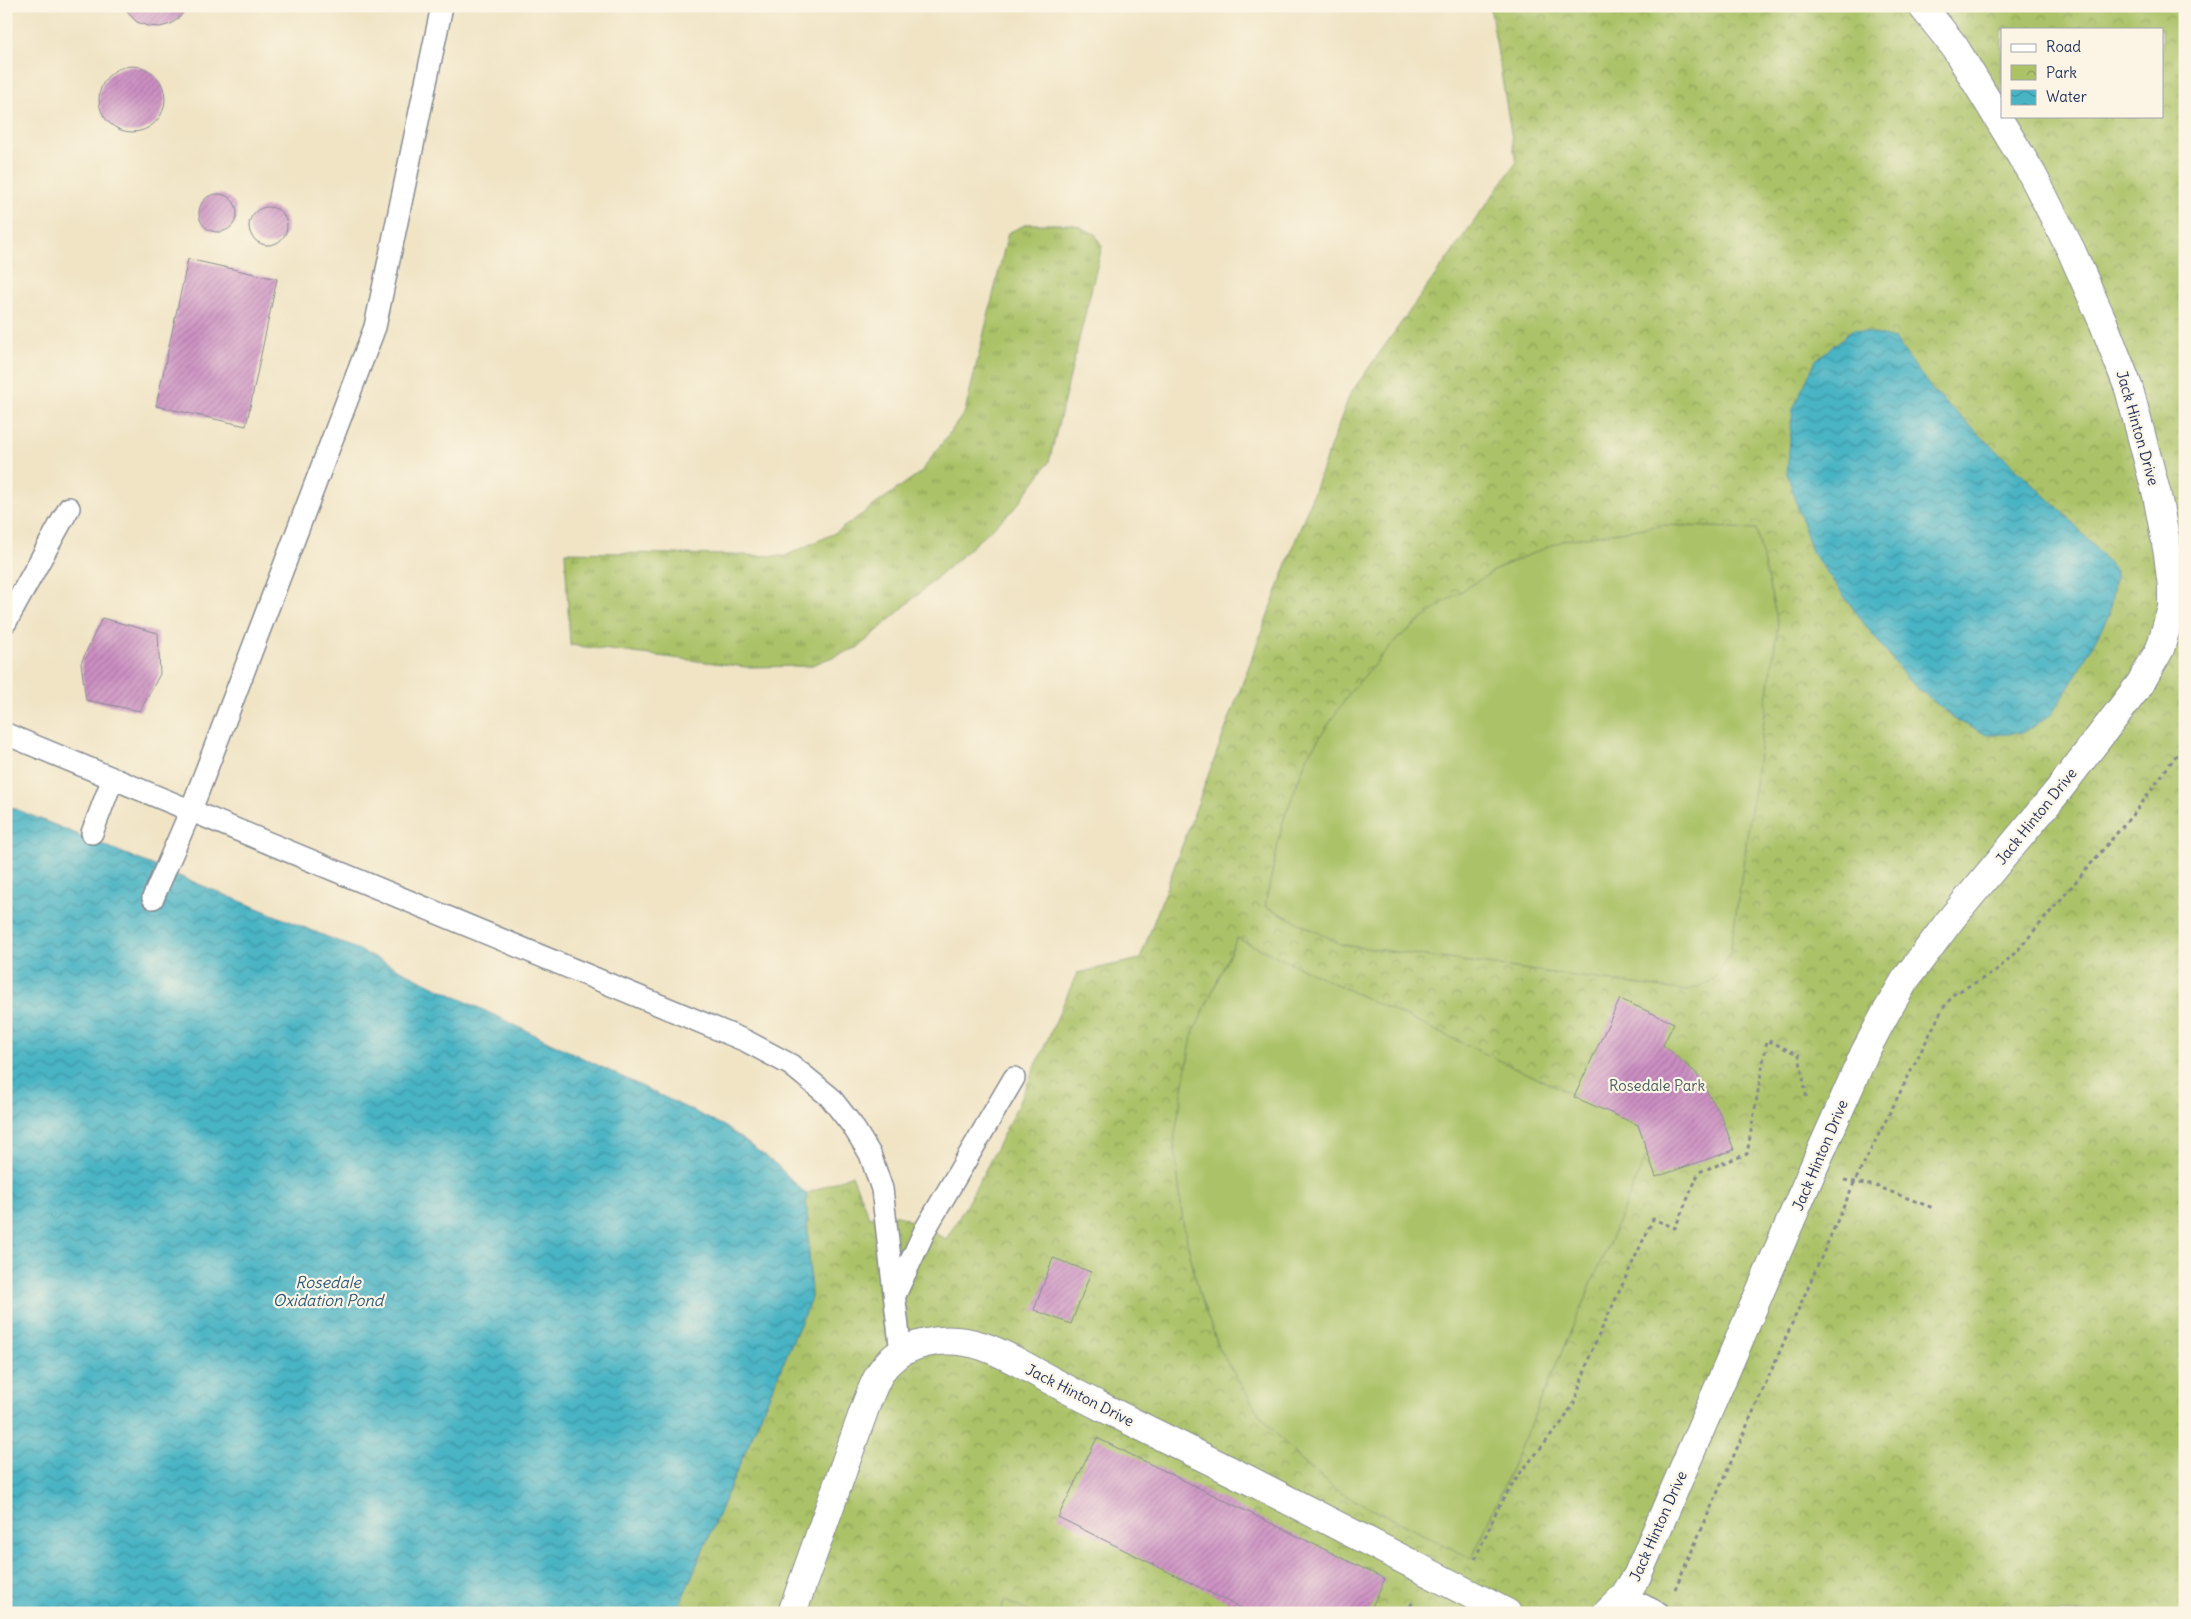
<svg xmlns="http://www.w3.org/2000/svg" width="2191" height="1619" font-family="Delius,sans-serif">
  <defs>
    <pattern id="grass-tufts" width="24" height="20" patternUnits="userSpaceOnUse" patternTransform="scale(1.25)"><rect width="24" height="20" fill="#abc267"/><path d="M3 7l-1-3M5 7V3M7 7l1-3M15 17l-1-3M17 17v-4M19 17l1-3" fill="none" stroke="#8a9e58"/></pattern>
    <pattern id="park-crowns" width="20" height="18" patternUnits="userSpaceOnUse" patternTransform="scale(1.25)"><rect width="20" height="18" fill="#abc267"/><path d="M2 6a3 3 0 1 1 6 0M12 15a3 3 0 1 1 6 0" fill="none" stroke="#8a9e58"/></pattern>
    <pattern id="water-waves" width="16" height="10" patternUnits="userSpaceOnUse" patternTransform="scale(1.25)"><rect width="16" height="10" fill="#48b4c4"/><path d="M0 5q4-4 8 0t8 0" fill="none" stroke="#3b93a2"/></pattern>
    <pattern id="building-hatch" width="6" height="6" patternUnits="userSpaceOnUse" patternTransform="scale(1.25)"><rect width="6" height="6" fill="#cc8fc2"/><path d="M-1 1l2-2M0 6l6-6M5 7l2-2" fill="none" stroke="#a575a1"/></pattern>
  </defs>
  <rect width="100%" height="100%" fill="#fcf5e5"/>
  <filter id="ink" filterUnits="userSpaceOnUse"><feTurbulence type="fractalNoise" baseFrequency=".02" numOctaves="2"/><feDisplacementMap in="SourceGraphic" scale="10" xChannelSelector="R" yChannelSelector="G"/><feConvolveMatrix kernelMatrix="1 2 1 2 8 2 1 2 1" color-interpolation-filters="sRGB"/></filter>
  <filter id="wash" filterUnits="userSpaceOnUse"><feTurbulence type="fractalNoise" baseFrequency=".0096" numOctaves="4" result="noise"/><feDisplacementMap in="SourceGraphic" scale="20" xChannelSelector="R" yChannelSelector="G"/><feGaussianBlur stdDeviation="1.12" result="paint"/><feColorMatrix in="noise" values="0 0 0 0 0 0 0 0 0 0 0 0 0 0 0 0 0 1.4 0 .05"/><feComposite in="paint" operator="in"/></filter>
  <g filter="url(#wash)">
    <rect width="100%" height="100%" fill="#f0e4c5"/>
    <path fill="url(#grass-tufts)" stroke="#637862" d="M1027 224H1073L1095 234 1102 246 1049 462 1015 508 859 647 809 666 746 667 570 645 565 552 785 556 837 532 921 472 965 412 1008 233Z"/>
    <path fill="url(#park-crowns)" stroke="#637862" fill-rule="evenodd" d="M1490 6H2185V1613H676L811 1298 806 1194 852 1175 869 1217 898 1215 946 1239C998 1155 1037 1063 1077 973L1140 959 1350 394 1516 163ZM2002 29H2162V116H2002Z"/>
    <g fill="#abc267" stroke="#637862">
      <path d="M1665 525 1756 529 1778 624 1730 955 1712 981 1687 991 1343 945 1265 906 1283 821 1308 755 1351 691 1395 641 1443 603 1500 567 1565 540Z"/>
      <path d="M1237 938 1638 1125 1648 1153 1472 1559 1339 1492 1299 1459 1259 1414 1220 1351 1199 1293 1183 1223 1174 1140 1192 1036Z"/>
      <path d="M1005 1601 1032 1613H999Z"/>
    </g>
    <g fill="url(#water-waves)" stroke="#327291">
      <path d="M1854 329 1895 339 1933 391 2067 516 2116 571 2109 615 2075 677 2052 714 2023 733 1987 735 1955 719 1909 681 1863 622 1812 552 1787 473 1793 409 1816 360Z"/>
      <path d="M6 805 357 949 726 1127 778 1166 806 1194 811 1298 676 1613H6Z"/>
    </g>
    <g id="blocks">
      <g fill="url(#building-hatch)">
        <path d="M125 6H187L180 17 171 24 160 27 148 26 137 22 129 14Z"/>
        <circle cx="132" cy="99" r="33"/>
        <circle cx="218" cy="213" r="19"/>
        <circle cx="268" cy="226" r="19"/>
        <path d="M188 259 277 279 246 426 156 406Z"/>
        <path d="M102 618 158 633 160 674 140 711 86 700 81 663Z"/>
        <path d="M1620 999 1674 1023 1663 1045 1696 1073 1721 1115 1734 1150 1656 1177 1638 1125 1574 1097Z"/>
        <path d="M1053 1258 1091 1272 1071 1324 1034 1310Z"/>
        <path d="M1097 1438 1385 1579 1369 1613H1251L1058 1517Z"/>
      </g>
    </g>
  </g>
  <g filter="url(#ink)">
    <use href="#blocks" fill-opacity="0" stroke="#868a92" stroke-width="1"/>
    <g fill="none" stroke-linecap="round" stroke-linejoin="round">
      <g stroke="#868a92" stroke-width="24">
        <g id="service">
          <path d="M6 622 69 508"/>
          <path d="M6 734 746 1041 791 1065 830 1097 852 1125 870 1154 882 1189 901 1353"/>
          <path d="M92 833 113 778"/>
          <path d="M153 898 191 810 375 327 442 6"/>
          <path d="M895 1295 926 1228 1014 1078"/>
          <path d="M1624 1596 1659 1613"/>
        </g>
      </g>
      <g stroke="#868a92" stroke-width="30">
        <path id="pedestrian" d="M1102 1407 1249 1480 1507 1613"/>
      </g>
      <g stroke="#868a92" stroke-width="30">
        <g id="minor">
          <path d="M792 1613 867 1402C872 1390 877 1375 886 1365 896 1354 911 1346 926 1343 976 1332 1012 1360 1054 1382 1070 1391 1086 1399 1102 1407"/>
          <path d="M1607 1613 1624 1596 1637 1576 1813 1169 1865 1052 1884 1016 1905 980 1951 919 2057 792 2140 684 2160 649 2172 608V587L2168 554 2157 495 2129 389 2103 322 2071 250 2032 174 1954 46 1922 6"/>
        </g>
      </g>
      <g stroke="#868a92" stroke-width="3" stroke-dasharray="4 4" stroke-linecap="butt">
        <path d="M1844 1180 1876 1186 1933 1208"/>
        <path d="M1475 1559 1500 1504 1521 1472 1563 1421 1574 1403 1591 1352 1653 1219 1675 1228 1699 1172 1747 1154 1767 1040 1799 1055 1807 1100"/>
        <path d="M1675 1589 1854 1183 1942 1010 1954 994 1995 972 2018 950 2139 807 2185 743"/>
        <path d="M1406 1613 1413 1602"/>
      </g>
      <use href="#service" stroke="#fff" stroke-width="21"/>
      <use href="#pedestrian" stroke="#fff" stroke-width="28"/>
      <use href="#minor" stroke="#fff" stroke-width="28"/>
    </g>
  </g>
  <g text-anchor="middle" dominant-baseline="central" stroke-width="4.5" stroke-linejoin="round" paint-order="stroke">
    <g font-size="15" fill="#1b2f5e" stroke="#fcf5e5">
      <text transform="translate(2138 428) rotate(74)">Jack Hinton Drive</text>
      <text transform="translate(2036 816) rotate(-51)">Jack Hinton Drive</text>
      <text transform="translate(1820 1155) rotate(-67)">Jack Hinton Drive</text>
      <text transform="translate(1080 1395) rotate(27)">Jack Hinton Drive</text>
      <text transform="translate(1658 1526) rotate(-66)">Jack Hinton Drive</text>
    </g>
    <g font-size="15" fill="#465b61" stroke="#fcf5e5">
      <text x="1657" y="1085">Rosedale Park</text>
    </g>
    <g font-size="16" font-style="italic" fill="#28577d" stroke="#fcf5e5">
      <text x="328" y="1282">Rosedale<tspan x="328" dy="18">Oxidation Pond</tspan></text>
    </g>
  </g>
  <rect width="2191" height="1619" fill="none" stroke="#fcf5e5" stroke-width="25"/>
  <rect x="2001" y="28" width="162" height="90" fill="#fcf5e5" stroke="#a2a6af"/>
  <rect x="2011" y="44" width="25" height="8" fill="#ffffff" stroke="#a2a6af"/>
  <text x="2046" y="52" font-size="15" fill="#1b2f5e">Road</text>
  <rect x="2011" y="65" width="25" height="15" fill="url(#park-crowns)" stroke="#a2a6af"/>
  <text x="2046" y="78" font-size="15" fill="#1b2f5e">Park</text>
  <rect x="2011" y="90" width="25" height="15" fill="url(#water-waves)" stroke="#a2a6af"/>
  <text x="2046" y="102" font-size="15" fill="#1b2f5e">Water</text>
</svg>
